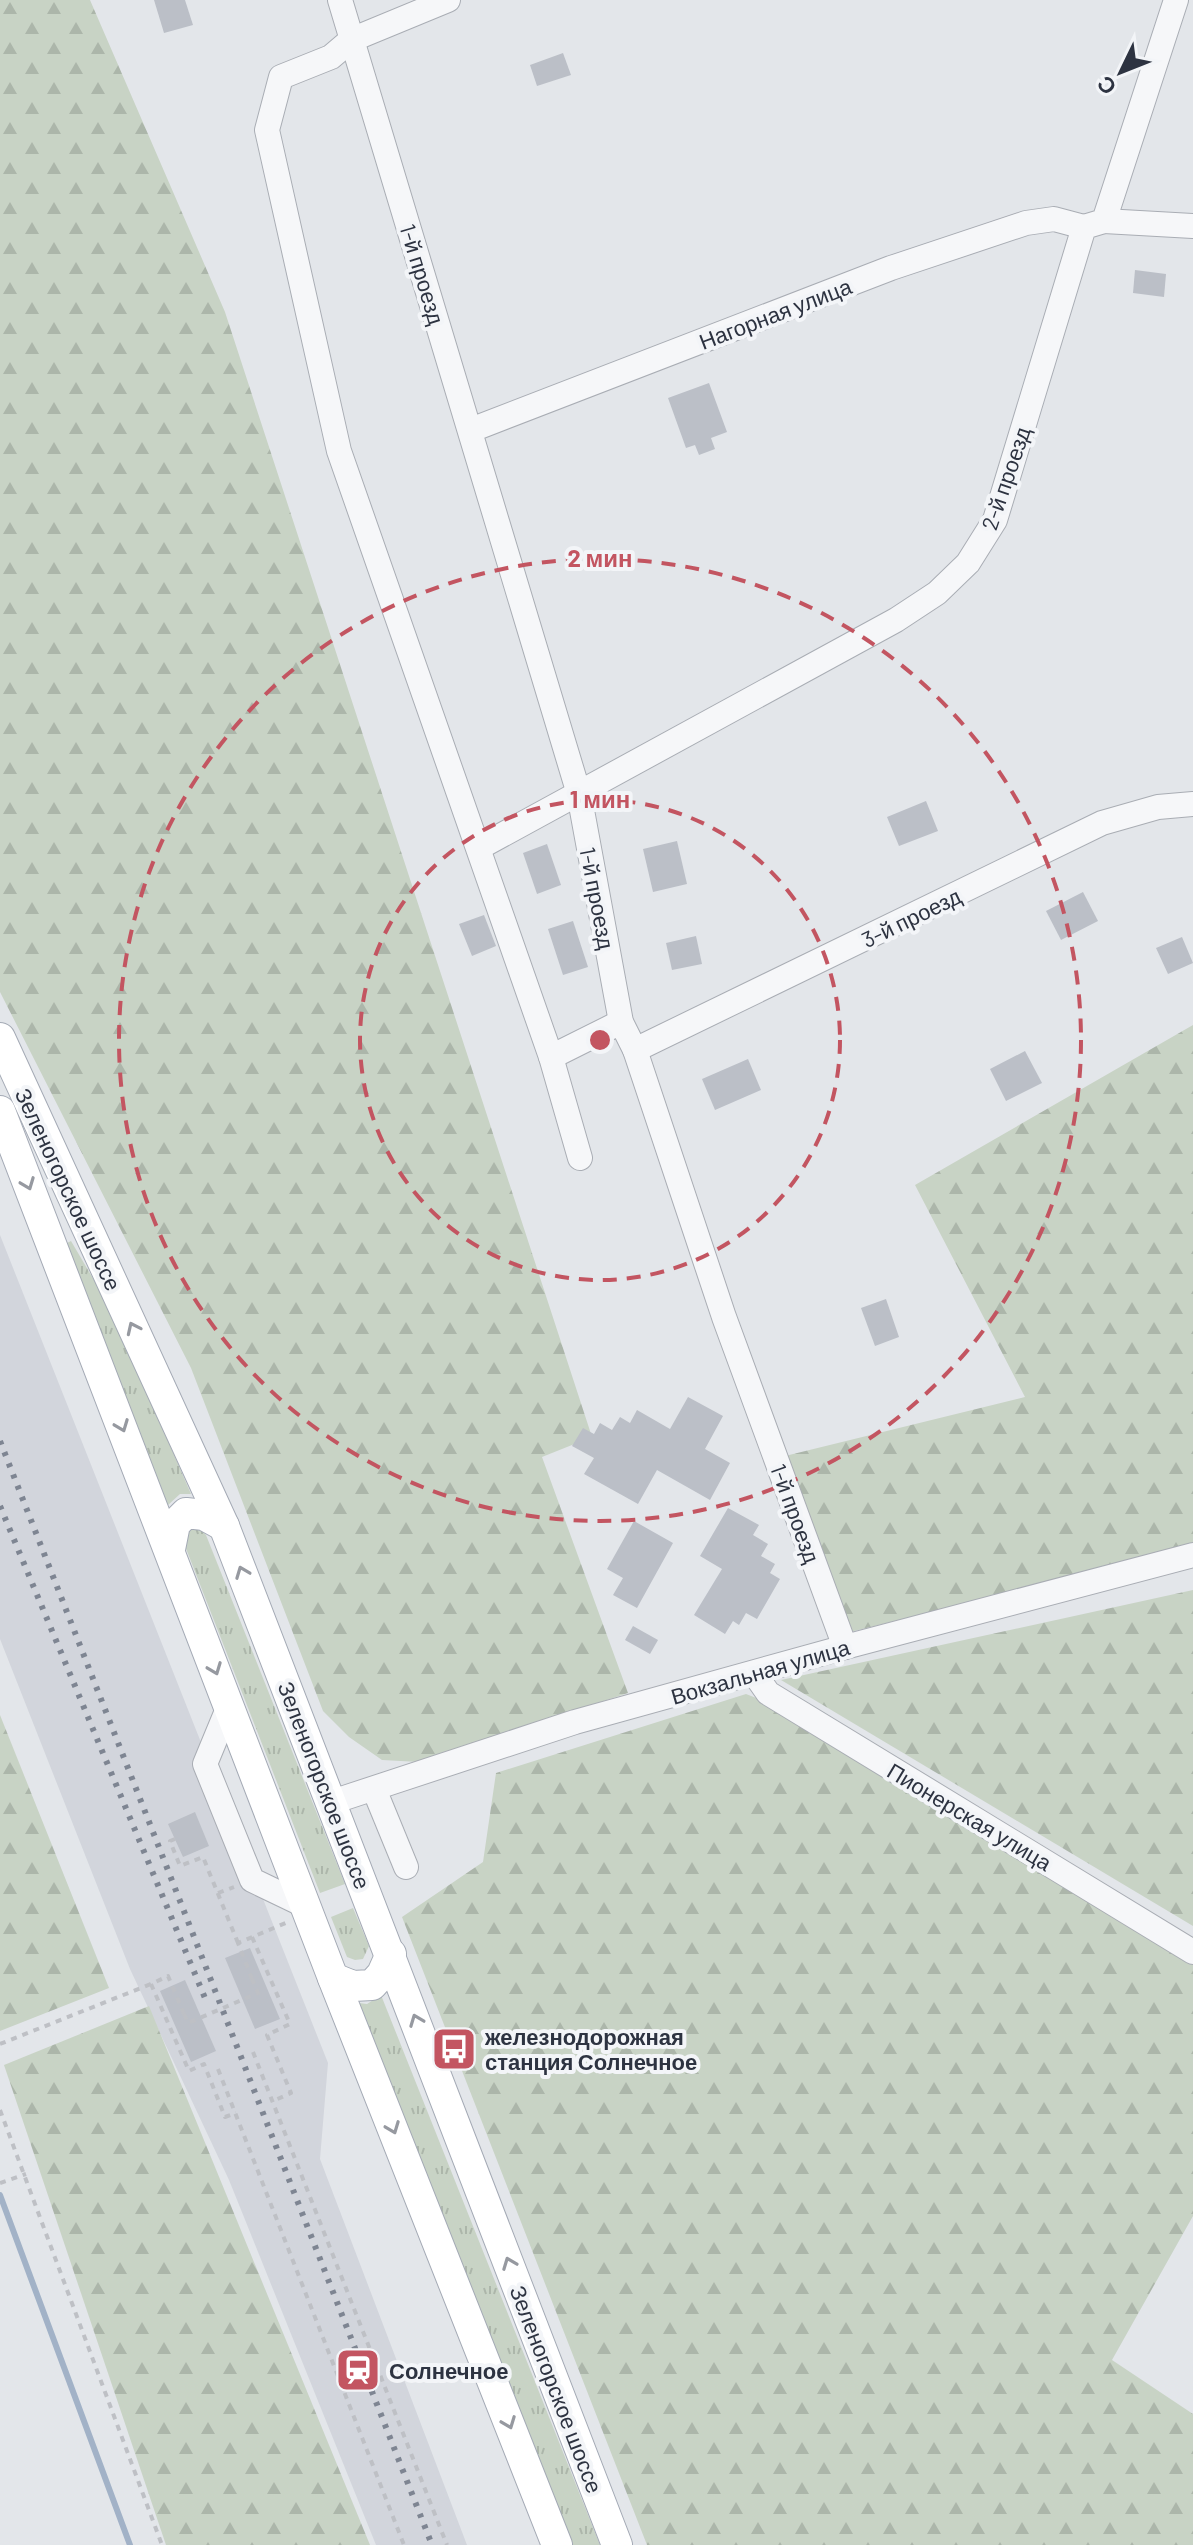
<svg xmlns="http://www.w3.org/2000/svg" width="1193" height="2545" font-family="Barlow,sans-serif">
  <defs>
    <pattern id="grass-tufts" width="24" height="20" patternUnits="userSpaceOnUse" patternTransform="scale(2)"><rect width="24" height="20" fill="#c8d3c5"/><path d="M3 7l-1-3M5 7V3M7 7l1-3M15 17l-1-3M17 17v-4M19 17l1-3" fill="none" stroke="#acb6aa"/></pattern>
    <pattern id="forest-firs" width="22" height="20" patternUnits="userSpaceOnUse" patternTransform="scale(2)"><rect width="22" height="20" fill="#c8d3c5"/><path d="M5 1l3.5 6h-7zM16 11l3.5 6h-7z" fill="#acb6aa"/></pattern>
  </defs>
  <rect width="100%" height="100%" fill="#e3e6ea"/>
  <path fill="#d2d5dc" d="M0 1235 328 2063 320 2159 467 2545H376L229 2180 130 1969 0 1639Z"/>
  <g fill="url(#grass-tufts)">
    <path d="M71 1241 111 1309 191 1494H180L167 1506 65 1244Z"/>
    <path d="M199 1528 206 1535 345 1884 320 1893 185 1546V1536L190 1530Z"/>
    <path d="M353 1908 369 1946 363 1959 355 1960 347 1957 331 1917Z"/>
    <path d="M381 1995 600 2545H573L359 2003 367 2004Z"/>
  </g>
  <g fill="url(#forest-firs)">
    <path d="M0 0H90L225 312 592 1437 542 1457 628 1693 419 1762 382 1760 349 1737 323 1711 191 1368 0 992Z"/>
    <path d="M1193 1025V1548L850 1632 785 1456 1025 1397 915 1185Z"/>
    <path d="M1193 1590V1926L781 1680Z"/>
    <path d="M746 1694 777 1706 1193 1959V2216L1112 2360 1193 2414V2545H647L402 1917 483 1862 496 1773Z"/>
    <path d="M0 1715 109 1988 0 2031Z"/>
    <path d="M149 2006 370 2545H166L4 2065Z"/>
  </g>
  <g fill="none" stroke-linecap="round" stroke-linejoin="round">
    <path stroke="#a2b2c7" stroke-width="6" d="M0 2195 130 2545"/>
  </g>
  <g fill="#bbbfc7">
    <path d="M154 0H185L193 25 164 33Z"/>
    <path d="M563 53 571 75 537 86 530 65Z"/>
    <path d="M1135 270 1166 274 1164 297 1133 293Z"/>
    <path d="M709 383 727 432 711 438 715 449 699 455 695 445 686 448 668 398Z"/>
    <path d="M926 801 938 831 899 846 887 817Z"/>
    <path d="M677 841 687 884 653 892 643 849Z"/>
    <path d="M547 844 561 885 537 894 523 853Z"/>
    <path d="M1083 892 1098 921 1061 940 1046 911Z"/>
    <path d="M484 915 496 946 472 956 459 924Z"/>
    <path d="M573 921 588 967 563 975 548 929Z"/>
    <path d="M696 936 702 964 672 970 666 943Z"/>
    <path d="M1182 937 1193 963 1168 974 1156 948Z"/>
    <path d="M1025 1051 1042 1083 1006 1101 990 1069Z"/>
    <path d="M748 1059 761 1090 715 1110 702 1079Z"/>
    <path d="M886 1299 899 1337 875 1346 861 1308Z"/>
    <path d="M688 1397 723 1416 705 1449 730 1463 710 1500 657 1470 638 1504 584 1474 594 1458 572 1446 583 1428 594 1434 600 1423 612 1430 620 1417 630 1423 637 1410 670 1429Z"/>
    <path d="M728 1508 759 1525 753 1535 768 1544 761 1556 775 1564 770 1573 780 1579 757 1619 746 1613 739 1625 733 1621 725 1634 694 1615 722 1569 700 1556Z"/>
    <path d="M634 1521 673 1543 637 1608 613 1595 623 1578 607 1569Z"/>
    <path d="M633 1626 658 1640 650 1654 625 1640Z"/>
    <path d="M195 1812 209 1846 183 1857 168 1824Z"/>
    <path d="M250 1948 280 2019 255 2029 225 1958Z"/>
    <path d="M185 1980 216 2051 191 2062 160 1991Z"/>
  </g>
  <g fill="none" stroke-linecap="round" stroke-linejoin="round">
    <g stroke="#a9adb4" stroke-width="26">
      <g id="minor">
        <path d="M340 0 579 794 621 1022 635 1050 724 1317 845 1647"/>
        <path d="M448 0 351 40 331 57 281 77 267 130 339 451 551 1057 580 1158"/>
        <path d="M1104 221 1193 226"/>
        <path d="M471 430 891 268 1026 223 1054 219 1084 227"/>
        <path d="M480 847 896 620 937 593 968 563 995 520 1084 227 1104 221 1176 0"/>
        <path d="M635 1050 1102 823 1158 807 1193 804"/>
        <path d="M551 1057 621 1022"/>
        <path d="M754 1673 768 1693 1193 1952"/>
        <path d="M229 1706 205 1764 252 1880 306 1906"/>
        <path d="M374 1789 406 1867"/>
        <path d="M332 1802 575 1722 845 1647 1193 1555"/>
      </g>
    </g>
    <g stroke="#a4aab5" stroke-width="32">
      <g id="major">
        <path d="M0 1038 224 1526 617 2545"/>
        <path d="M0 1111 333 1978 557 2545"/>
        <path d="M170 1549 175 1524 186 1513 204 1515 224 1526"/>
        <path d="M333 1978 353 1986 372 1985 382 1974 391 1954"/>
      </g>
    </g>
    <g stroke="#bec0c5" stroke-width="4" stroke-dasharray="6 6" stroke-linecap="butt">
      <path d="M175 1839 170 1841 180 1866 203 1857 238 1943"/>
      <path d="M218 1893 234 1887"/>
      <path d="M252 1937 290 2024 267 2035 291 2093 273 2101"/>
      <path d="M252 1979 238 1943 288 1922"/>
      <path d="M184 2014 168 1976 151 1984 189 2071 204 2064 225 2117 236 2113"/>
      <path d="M0 2044 151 1984"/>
      <path d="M253 2052 447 2545"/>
      <path d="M218 2069 404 2545"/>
      <path d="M0 2110 162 2545"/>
      <path d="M0 2183 26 2174"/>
    </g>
    <use href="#minor" stroke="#f6f7f9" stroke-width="24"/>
    <use href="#major" stroke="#fff" stroke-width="30"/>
    <g stroke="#7e8592" stroke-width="6" stroke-dasharray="4 8" stroke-linecap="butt">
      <path d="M0 1441 432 2545"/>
      <path d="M0 1506 205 1998"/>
    </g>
    <path stroke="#bec0c5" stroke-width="4" stroke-dasharray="6 6" stroke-linecap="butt" d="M184 2014 188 2023 258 1993 252 1979"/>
  </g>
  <defs><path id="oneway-chevron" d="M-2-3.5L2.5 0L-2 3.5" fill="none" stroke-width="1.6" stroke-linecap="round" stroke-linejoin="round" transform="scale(2)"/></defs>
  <g stroke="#9699a0">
    <use href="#oneway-chevron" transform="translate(28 1184) rotate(69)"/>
    <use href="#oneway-chevron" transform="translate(133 1328) rotate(-115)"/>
    <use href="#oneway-chevron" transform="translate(122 1426) rotate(69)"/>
    <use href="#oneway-chevron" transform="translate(242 1572) rotate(-111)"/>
    <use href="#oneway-chevron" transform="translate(215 1669) rotate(69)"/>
    <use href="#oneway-chevron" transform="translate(416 2020) rotate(-111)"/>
    <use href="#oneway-chevron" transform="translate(393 2128) rotate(69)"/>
    <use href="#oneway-chevron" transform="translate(509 2263) rotate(-111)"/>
    <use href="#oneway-chevron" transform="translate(509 2423) rotate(69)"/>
  </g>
  <g fill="none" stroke="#c35561" stroke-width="4" stroke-dasharray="14 10">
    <circle cx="600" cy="1040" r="240"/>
    <circle cx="600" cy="1040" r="481"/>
  </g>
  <defs>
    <g id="bus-square" transform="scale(2.3)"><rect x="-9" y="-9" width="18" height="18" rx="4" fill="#c35561" stroke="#f3f5f8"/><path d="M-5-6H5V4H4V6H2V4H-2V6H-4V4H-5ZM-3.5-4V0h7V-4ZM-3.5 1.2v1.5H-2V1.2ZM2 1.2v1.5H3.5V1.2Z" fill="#fff"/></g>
    <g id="station-square" transform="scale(2.3)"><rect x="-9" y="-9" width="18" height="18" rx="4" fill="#c35561" stroke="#f3f5f8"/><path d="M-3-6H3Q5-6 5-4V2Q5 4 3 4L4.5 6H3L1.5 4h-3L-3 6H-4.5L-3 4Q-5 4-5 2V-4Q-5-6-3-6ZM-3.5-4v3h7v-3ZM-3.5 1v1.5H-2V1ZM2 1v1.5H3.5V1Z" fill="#fff"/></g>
  </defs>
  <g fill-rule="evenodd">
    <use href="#bus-square" x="454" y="2049"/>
    <use href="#station-square" x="358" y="2370"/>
  </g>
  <g text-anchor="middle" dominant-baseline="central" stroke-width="8" stroke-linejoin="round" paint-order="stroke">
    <g font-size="22" fill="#2d3341" stroke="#f3f5f8">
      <text transform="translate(423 274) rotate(73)">1-й проезд</text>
      <text transform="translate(775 313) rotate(-21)">Нагорная улица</text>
      <text transform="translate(1005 478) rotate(-71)">2-й проезд</text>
      <text transform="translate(598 898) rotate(79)">1-й проезд</text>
      <text transform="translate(911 917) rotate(-26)">3-й проезд</text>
      <text transform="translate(69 1189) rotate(65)">Зеленогорское шоссе</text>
      <text transform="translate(796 1513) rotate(70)">1-й проезд</text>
      <text transform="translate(760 1671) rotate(-16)">Вокзальная улица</text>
      <text transform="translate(325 1785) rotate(69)">Зеленогорское шоссе</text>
      <text transform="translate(970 1816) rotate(31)">Пионерская улица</text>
      <text transform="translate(557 2389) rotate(69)">Зеленогорское шоссе</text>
    </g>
    <g font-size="22" font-weight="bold" fill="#2d3341" stroke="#f3f5f8" text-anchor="start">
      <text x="485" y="2036">железнодорожная<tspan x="485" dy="25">станция Солнечное</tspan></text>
      <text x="389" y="2370">Солнечное</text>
    </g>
  </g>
  <circle cx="600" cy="1040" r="12" fill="#c35561" stroke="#f3f5f8" stroke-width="4"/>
  <g font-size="24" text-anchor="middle" font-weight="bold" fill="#c35561" stroke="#f3f5f8" stroke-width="8" stroke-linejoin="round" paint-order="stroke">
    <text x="600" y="567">2 мин</text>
    <text x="600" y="808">1 мин</text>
  </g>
  <g transform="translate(1121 72) rotate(227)" stroke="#f3f5f8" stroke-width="6" paint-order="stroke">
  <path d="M0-6L14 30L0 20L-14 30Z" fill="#2d3341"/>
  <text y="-12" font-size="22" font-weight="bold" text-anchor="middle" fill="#2d3341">С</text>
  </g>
</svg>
